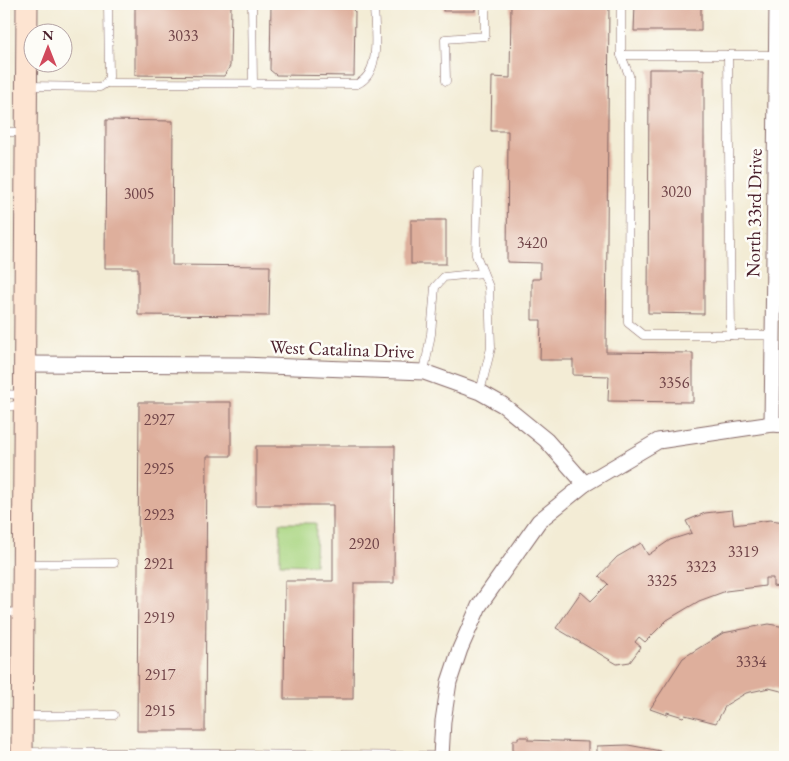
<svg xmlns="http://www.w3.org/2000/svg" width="789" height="761" font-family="'EB Garamond',serif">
  <rect width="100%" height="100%" fill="#fdfcf7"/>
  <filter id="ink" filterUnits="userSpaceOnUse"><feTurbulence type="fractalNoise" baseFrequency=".02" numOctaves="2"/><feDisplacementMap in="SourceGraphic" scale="10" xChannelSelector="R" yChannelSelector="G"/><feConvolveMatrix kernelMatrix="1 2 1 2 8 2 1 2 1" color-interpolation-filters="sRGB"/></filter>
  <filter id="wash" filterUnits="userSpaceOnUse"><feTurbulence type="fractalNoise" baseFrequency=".0096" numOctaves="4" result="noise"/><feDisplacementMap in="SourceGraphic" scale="20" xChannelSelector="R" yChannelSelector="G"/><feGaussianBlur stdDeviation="1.12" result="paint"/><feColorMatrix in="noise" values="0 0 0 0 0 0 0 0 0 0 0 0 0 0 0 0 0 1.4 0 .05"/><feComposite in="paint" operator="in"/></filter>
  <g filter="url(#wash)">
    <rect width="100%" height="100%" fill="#f3ecd5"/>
    <path fill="#a9d581" stroke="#7a7a56" d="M280 523H316L315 565 280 564Z"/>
    <g id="blocks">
      <g fill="#deaf9c">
        <path d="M135 4H231L230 66 224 76 135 75Z"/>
        <path d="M271 4 348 5 355 12 354 76 276 75 270 70Z"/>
        <rect x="443" y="4" width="32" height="7"/>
        <path d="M511 4H609L606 352 693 353V402L608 401 609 376 573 375V360H540L541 320H532V279H540V263L507 262 508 131H491L492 77 510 78Z"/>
        <path d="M635 4H701V31H634Z"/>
        <path d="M649 69H704V314L648 313Z"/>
        <path d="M106 120 173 121 172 265 270 266 269 316 138 315V268H105Z"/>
        <rect x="411" y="220" width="35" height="44"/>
        <path d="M139 402H231V456H207L205 731H137Z"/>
        <path d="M256 446H395L394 583H354L353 699H284L285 581H333V505H256Z"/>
        <path d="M732 510 734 525 770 520 785 522V588L773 586V578H765V586L726 591 699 601 667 620 645 642 639 637 635 642 641 647 630 662 617 664 556 628 581 592 591 601 608 584 599 576 617 557 641 543 648 555 670 540 692 533 686 521 705 513Z"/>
        <path d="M769 624 785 627V692L769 688 746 693 726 705 716 723 685 715 683 717 667 712V715L650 709 683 658 723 633Z"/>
        <path d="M518 737H528V740L588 742V757H513V740H518Z"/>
        <path d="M628 745 688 756V757H597V746Z"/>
      </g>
    </g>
  </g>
  <g filter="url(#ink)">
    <use href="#blocks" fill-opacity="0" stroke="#856766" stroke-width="1"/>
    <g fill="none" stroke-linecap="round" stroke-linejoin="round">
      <g stroke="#856766" stroke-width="9">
        <g id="lane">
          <path d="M252 4 253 84"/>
          <path d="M621 4V55L629 75 628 323 643 335H773"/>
          <path d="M621 55H776"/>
          <path d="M728 55 731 335"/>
          <path d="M446 81 445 39 485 36V4"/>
          <path d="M106 83 357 84C383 73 374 28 374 4"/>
          <path d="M29 86 100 87 106 83 109 77 108 4"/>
          <path d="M4 132H24"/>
          <path d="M478 172 476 255 489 287 491 348 480 392"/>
          <path d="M424 372 431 334 435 287 444 277 483 273"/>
          <path d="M4 394 22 395"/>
          <path d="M4 408 24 403"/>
          <path d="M25 564 114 563"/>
          <path d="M4 612 22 613"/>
          <path d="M24 716 114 715"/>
          <path d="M24 752 441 756"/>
        </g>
      </g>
      <g stroke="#856766" stroke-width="17">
        <g id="street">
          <path d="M24 364 243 365 424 372 480 392 503 405 546 440 585 484"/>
          <path d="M772 424 777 4"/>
          <path d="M441 757 443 721 449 682 460 649 479 606 539 521 585 484 658 441 772 424 785 425"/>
        </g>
      </g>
      <g stroke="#856766" stroke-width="23">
        <path id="secondary" d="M22 757 27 4"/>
      </g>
      <use href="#lane" stroke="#fff" stroke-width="8"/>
      <use href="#street" stroke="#fff" stroke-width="15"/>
      <use href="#secondary" stroke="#fde4d1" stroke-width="21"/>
    </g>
  </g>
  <g text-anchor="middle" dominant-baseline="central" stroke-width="5" stroke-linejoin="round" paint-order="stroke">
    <g font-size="16" fill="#6f4347">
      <text x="183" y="35">3033</text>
      <text x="676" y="191">3020</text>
      <text x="139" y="193">3005</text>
      <text x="532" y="242">3420</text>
      <text x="674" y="382">3356</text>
      <text x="159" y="419">2927</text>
      <text x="159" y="468">2925</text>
      <text x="159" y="514">2923</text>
      <text x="364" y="543">2920</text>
      <text x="743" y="551">3319</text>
      <text x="159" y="563">2921</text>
      <text x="701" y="566">3323</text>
      <text x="662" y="580">3325</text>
      <text x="159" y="617">2919</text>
      <text x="751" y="661">3334</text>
      <text x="160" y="674">2917</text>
      <text x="160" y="710">2915</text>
    </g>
    <g font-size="19" fill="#4a1f2b" stroke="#fdfcf7">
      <text transform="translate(754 213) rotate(-89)">North 33rd Drive</text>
      <text transform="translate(342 349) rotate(2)">West Catalina Drive</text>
    </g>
  </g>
  <rect width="789" height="761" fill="none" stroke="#fdfcf7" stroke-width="20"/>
  <g transform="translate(48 48)"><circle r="24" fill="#fdfcf7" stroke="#b5a4a5"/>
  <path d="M0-4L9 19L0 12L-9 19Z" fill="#d1495b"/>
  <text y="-8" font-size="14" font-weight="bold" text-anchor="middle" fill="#4a1f2b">N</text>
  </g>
</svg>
